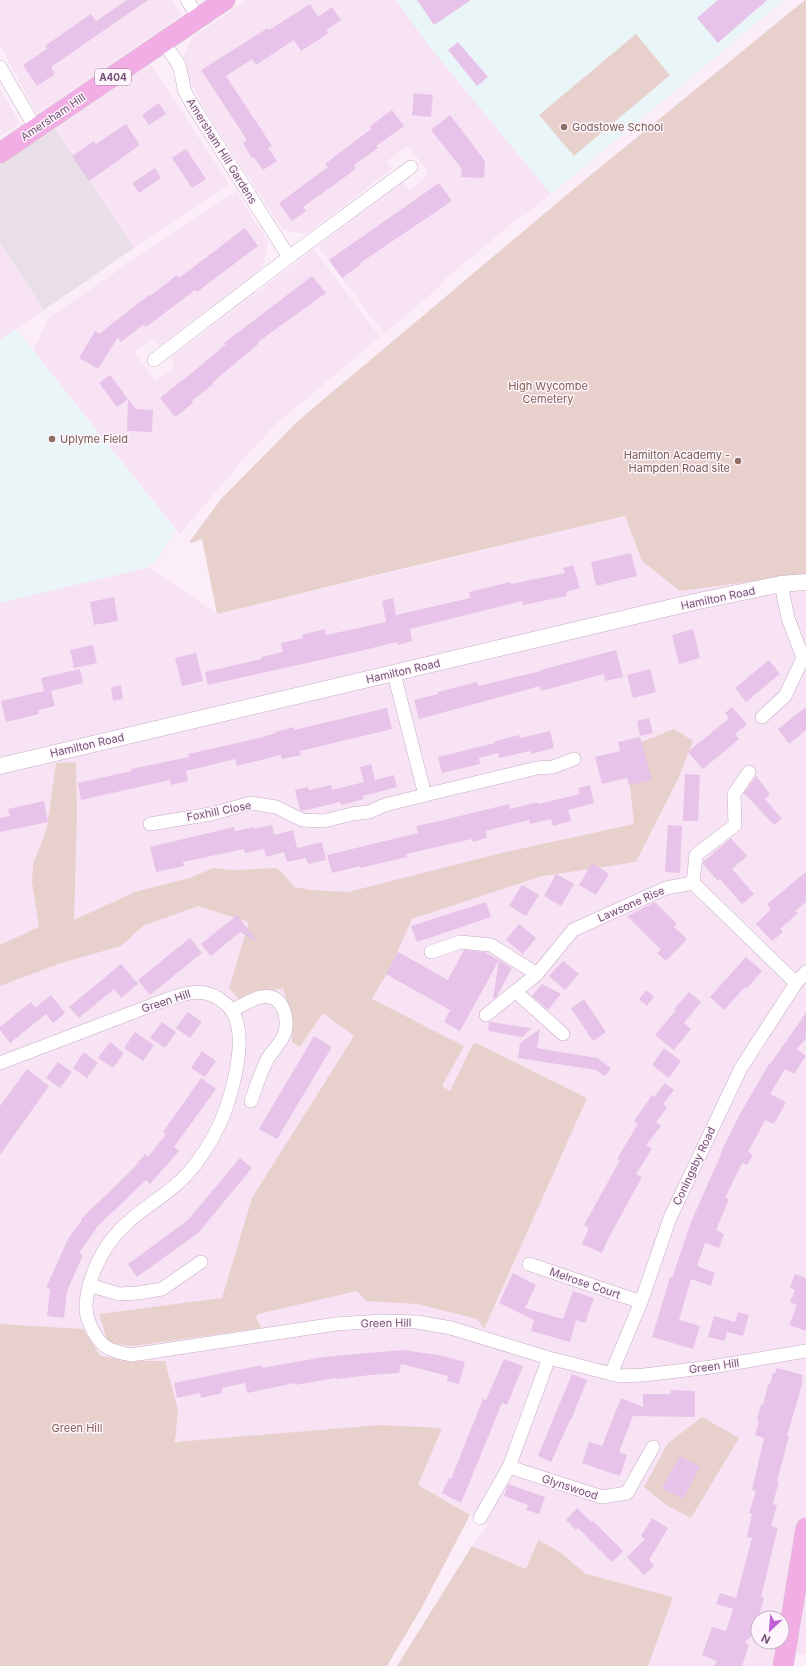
<svg xmlns="http://www.w3.org/2000/svg" width="806" height="1666" font-family="Inter,sans-serif">
  <rect width="100%" height="100%" fill="#fbeef9"/>
  <g fill="#f7e3f4" fill-rule="evenodd">
    <path d="M0 0H172L182 15 37 114 0 45Z"/>
    <path d="M246 0H396L430 47 551 194 524 216 522 215 443 281 444 283 384 334 318 246 403 182 410 190 429 173 408 146 387 161 392 169 306 234 283 230 209 116 190 82 183 56 192 38Z"/>
    <path d="M150 64 229 184 134 248 55 129Z"/>
    <path d="M0 88 20 124 0 137Z"/>
    <path d="M236 191 268 242 263 267 159 346 153 339 134 353 156 381 175 366 170 358 314 249 380 337 276 424 242 461 180 534 33 350 49 317Z"/>
    <path d="M0 243 44 310 0 340Z"/>
    <path d="M806 315V1655L778 1651 775 1666H648L673 1597 586 1574 560 1552 537 1540 527 1569 472 1546 488 1525 418 1485 441 1428 179 1443 146 1366 77 1328 0 1327V592L130 555 217 614 626 516ZM758 1618H782V1642H758Z"/>
  </g>
  <path fill="#e9dfe8" d="M55 129 134 248 44 310 0 243V165Z"/>
  <g fill="#eaf5f8">
    <path d="M396 0H784L551 194 430 47Z"/>
    <path d="M16 329 176 530 155 562 146 568 0 603V340Z"/>
  </g>
  <g fill="#e8d1cd">
    <path d="M805 0H806V574L680 591 642 561 625 516 351 581 217 614 202 539 191 543 190 541 221 499 299 420 576 187Z"/>
    <path d="M636 34 670 75 574 156 539 115Z"/>
    <path d="M674 729 693 741 678 779 636 862 542 876 412 919 390 968 372 999 464 1046 442 1086 450 1091 474 1042 587 1098 484 1329 477 1319 417 1304 366 1301 357 1291 258 1314 256 1317 261 1328 133 1346 108 1343 99 1314 222 1298 252 1198 354 1036 323 1013 300 1047 292 1042 293 1025 283 988 239 999 229 988 249 922 198 906 143 926 121 946 61 963 0 986V945L39 927 32 882 33 864 47 828 56 763 76 762 77 815 74 920 135 892 190 878 213 868 233 870 277 868 295 887 311 890 348 892 501 853 634 824 626 748Z"/>
    <path d="M0 1324 83 1329 100 1355 123 1361H165L178 1410 175 1442 380 1425 442 1428 418 1485 470 1515 422 1607 387 1666H0Z"/>
    <path d="M702 1417 739 1438 691 1518 666 1505 644 1487 668 1443Z"/>
    <path d="M538 1540 560 1552 586 1574 673 1597 648 1666H397L472 1546 526 1569Z"/>
  </g>
  <g fill="#e8c3e9">
    <path d="M127 0H148L51 67 55 74 37 86 23 65 47 49 45 46 91 14 96 21Z"/>
    <path d="M417 0H471L434 25Z"/>
    <path d="M718 0H767L718 43 697 18Z"/>
    <path d="M310 4 318 17 332 7 341 20 326 30 329 33 301 51 294 40 256 65 252 59 226 76 272 146 268 148 277 161 263 170 254 157 252 158 243 143 247 140 201 70 268 28 269 30Z"/>
    <path d="M458 42 488 77 477 86 448 50Z"/>
    <path d="M414 93 433 95 431 117 412 115Z"/>
    <path d="M159 103 166 114 149 125 142 115Z"/>
    <path d="M392 110 404 126 376 146 378 148 354 165 356 169 303 207 306 211 292 221 279 203 328 167 325 164 371 129 370 126Z"/>
    <path d="M450 115 485 161 484 178 461 177 462 169 431 130Z"/>
    <path d="M126 124 140 145 89 181 72 156 94 141 96 144Z"/>
    <path d="M186 149 206 179 192 188 172 158Z"/>
    <path d="M155 168 161 178 139 193 132 183Z"/>
    <path d="M439 183 452 201 360 263 361 264 342 278 329 260Z"/>
    <path d="M245 228 258 246 197 292 195 290 146 327 144 324 121 342 118 337 98 369 79 358 95 331 99 334 149 295 150 296 177 275 179 278Z"/>
    <path d="M312 276 326 293 258 342V344L212 383 213 384 192 401 193 403 175 417 160 398 204 363 226 344 224 343Z"/>
    <path d="M110 375 128 399 117 407 99 383Z"/>
    <path d="M128 399 136 409 153 410 152 432 127 431Z"/>
    <path d="M631 553 637 576 596 586 591 562Z"/>
    <path d="M573 565 580 588 566 592 567 596 523 605 522 601 410 629 412 641 398 645 397 642 356 652 208 685 205 672 262 659 261 657 283 652 281 643 303 638 302 635 325 629 326 635 386 622 382 601 393 598 396 615 470 598 469 592 510 582 511 584 565 573 563 568Z"/>
    <path d="M114 597 118 621 94 625 90 602Z"/>
    <path d="M693 629 700 658 679 664 672 635Z"/>
    <path d="M93 645 97 663 74 668 70 650Z"/>
    <path d="M616 650 623 677 605 681 604 674 541 691 540 686 419 719 414 700 438 694V692L477 682 478 686 541 671V670Z"/>
    <path d="M196 653 203 681 182 686 175 658Z"/>
    <path d="M769 660 780 674 746 702 735 688Z"/>
    <path d="M80 669 83 683 51 691 55 706 38 710 39 714 6 722 1 701 44 691 41 678Z"/>
    <path d="M650 669 656 692 633 698 627 675Z"/>
    <path d="M121 685 123 699 113 701 111 687Z"/>
    <path d="M732 707 747 724 735 734 739 739 703 769 688 752 729 718 725 713Z"/>
    <path d="M806 707V730L789 744 778 729Z"/>
    <path d="M387 708 392 729 300 751 301 755 282 759 281 755 237 766 235 759 186 771 188 781 171 785 170 780 81 800 78 783 131 771V769L189 757 188 754 255 739 276 733 275 732 294 727V730Z"/>
    <path d="M649 718 653 733 640 736 637 721Z"/>
    <path d="M550 731 554 748 531 754 530 751 499 758 498 753 479 758 480 764 442 773 438 757 495 743V741L519 735 520 738Z"/>
    <path d="M640 737 652 780 629 785 627 778 602 784 595 757 620 751 618 742Z"/>
    <path d="M371 764 375 780 394 775 397 787 363 796 364 799 341 805 340 802 302 811 300 810 295 790 308 787 309 790 331 785 332 790 364 782 360 767Z"/>
    <path d="M685 774 700 775 698 821H683Z"/>
    <path d="M756 776 770 794 765 799 782 819 774 825 744 793Z"/>
    <path d="M590 785 594 803 568 810 571 821 553 826 551 819 530 824 529 820 486 831 487 838 473 842 472 839 441 846 406 854 407 857 360 868V866L332 873 327 855 418 833 416 826 435 822 509 804 510 809 538 802V804L580 794 578 788Z"/>
    <path d="M44 801 48 822 0 832V818L10 816 8 809Z"/>
    <path d="M272 825 274 835 293 830 297 848 322 842 326 860 308 864 306 858 287 862 284 852 266 857 264 849 245 853 244 849 183 862 184 866 156 872 150 847 234 827 235 831 254 827V829Z"/>
    <path d="M668 825 682 826 680 873 665 872Z"/>
    <path d="M731 838 747 856 732 869 754 894 742 904 720 879 718 881 703 864V862Z"/>
    <path d="M592 863 609 874 596 895 579 885Z"/>
    <path d="M806 872V902L795 911 798 913 780 929 783 932 772 941 756 924 771 909 767 904Z"/>
    <path d="M556 874 574 884 561 906 544 896Z"/>
    <path d="M522 885 539 895 526 916 509 906Z"/>
    <path d="M486 902 491 917 417 942 411 926Z"/>
    <path d="M655 902 677 924 674 927 687 939 666 961 657 953 661 950 627 916Z"/>
    <path d="M237 915 258 942 240 932 211 956 201 944Z"/>
    <path d="M519 924 536 938 523 954 506 940Z"/>
    <path d="M190 938 202 953 150 995 138 980Z"/>
    <path d="M464 950 485 952 499 960 460 1031 444 1022 450 1010 386 974 398 952 448 980Z"/>
    <path d="M746 957 762 971 747 988 745 987 724 1010 710 997Z"/>
    <path d="M499 960 512 968 497 996 493 999Z"/>
    <path d="M563 961 579 974 565 990 549 976Z"/>
    <path d="M121 964 138 984 121 998 114 989 79 1018 69 1007Z"/>
    <path d="M542 984 561 994 548 1010 532 996Z"/>
    <path d="M646 990 654 997 647 1006 639 999Z"/>
    <path d="M689 992 701 1002 684 1023 691 1029 674 1050 655 1035 676 1010 674 1009Z"/>
    <path d="M51 995 65 1013 53 1023 46 1014 10 1043 0 1030V1027L31 1002 35 1008Z"/>
    <path d="M584 999 606 1032 593 1041 571 1008Z"/>
    <path d="M188 1012 202 1022 190 1038 176 1028Z"/>
    <path d="M806 1013V1038L797 1049 806 1056 794 1074 785 1069 770 1094 786 1102 774 1124 765 1120 748 1152 753 1155 747 1165 742 1163 725 1198 729 1199 716 1230 724 1234 719 1248 705 1243 697 1266 715 1273 711 1286 691 1279 679 1320 700 1326 693 1349 652 1337 670 1277 672 1278 691 1222 722 1152H721L740 1114 769 1064H770Z"/>
    <path d="M162 1022 176 1032 165 1048 150 1038Z"/>
    <path d="M489 1022H490L531 1028 523 1037 488 1031Z"/>
    <path d="M540 1029 537 1048 597 1058 611 1068 605 1076 596 1070 518 1058 520 1043Z"/>
    <path d="M135 1032 154 1045 143 1061 124 1048Z"/>
    <path d="M314 1036 332 1047 277 1139 259 1129Z"/>
    <path d="M110 1042 124 1053 113 1068 98 1058Z"/>
    <path d="M664 1048 681 1061 669 1078 652 1065Z"/>
    <path d="M202 1051 216 1061 205 1077 191 1068Z"/>
    <path d="M84 1052 98 1063 87 1078 73 1068Z"/>
    <path d="M58 1062 72 1072 60 1088 46 1078Z"/>
    <path d="M27 1069 49 1086 0 1155V1106Z"/>
    <path d="M201 1078 216 1089 174 1147 179 1151 150 1184 146 1180 98 1226 79 1253 83 1255 67 1291 64 1318 47 1316 50 1289 46 1288 68 1239 82 1220 81 1219 133 1169 145 1154 148 1157 166 1134 163 1132Z"/>
    <path d="M665 1083 674 1090 663 1104 667 1108 656 1122 661 1126 646 1145 652 1149 636 1174 642 1177 609 1237 602 1253 582 1244 589 1228 584 1225 620 1160 617 1159 638 1124 634 1121 652 1095 654 1097Z"/>
    <path d="M240 1158 252 1168 198 1233 137 1277 128 1264 188 1220Z"/>
    <path d="M513 1273 536 1285 525 1308 563 1319 573 1291 594 1298 585 1323 576 1320 570 1342 531 1331 534 1320 499 1303Z"/>
    <path d="M795 1274 806 1278V1331L789 1325 797 1305 790 1302 795 1290 790 1288Z"/>
    <path d="M738 1312 749 1315 743 1336 727 1332 724 1341 708 1337 714 1316 735 1322Z"/>
    <path d="M402 1350 439 1355 465 1362 459 1384 447 1381 448 1376 401 1364 399 1373 371 1375 336 1379V1378L295 1385V1383L247 1393 245 1383 222 1388V1393L201 1398 200 1393 177 1398 174 1383 262 1365V1368L324 1357Z"/>
    <path d="M504 1359 523 1366 507 1405 502 1403 461 1503 442 1493 449 1478 451 1479 483 1399 486 1400Z"/>
    <path d="M777 1368 803 1375 801 1380 803 1381 787 1436H789L777 1481H779L773 1504 777 1505 771 1526 777 1528V1531L761 1597 764 1598 754 1633 745 1643 749 1645 742 1666H714L717 1661 702 1655 712 1627 726 1631 733 1609 716 1604 720 1593 736 1598 752 1538 747 1537 752 1514 749 1513 756 1491 752 1490 764 1438 755 1435 759 1421 757 1420 761 1404 763 1405 768 1384H770L773 1373H775Z"/>
    <path d="M572 1374 587 1380 571 1420H570L551 1462 538 1456Z"/>
    <path d="M671 1390 695 1391V1417L633 1416 619 1452 627 1455 620 1476 582 1463 589 1442 602 1446 621 1398 643 1407V1394H671Z"/>
    <path d="M680 1456 700 1467 683 1499 662 1488Z"/>
    <path d="M508 1484 545 1497 539 1514 526 1510 528 1505 504 1496Z"/>
    <path d="M577 1508 591 1522 593 1521 623 1551 612 1562 578 1528 576 1530 566 1520Z"/>
    <path d="M652 1518 668 1528 649 1560 654 1566 644 1575 627 1557 645 1539 641 1536Z"/>
  </g>
  <g fill="none" stroke-linecap="round" stroke-linejoin="round">
    <g stroke="#c5acc5" stroke-width="14">
      <g id="minor">
        <path d="M187 0 199 18"/>
        <path d="M164 43 179 65 183 82 184 90 190 101 289 257"/>
        <path d="M0 67 36 129"/>
        <path d="M154 360 289 257 411 167"/>
        <path d="M762 717 785 696 803 658 788 618 781 584"/>
        <path d="M425 795 537 768 553 767 574 759"/>
        <path d="M150 824 211 814 251 803 276 807 302 820 324 821 352 814 369 812 385 805 425 795 394 674"/>
        <path d="M693 883 696 855 735 825 734 794 749 772"/>
        <path d="M431 952 460 942 491 945 537 974"/>
        <path d="M516 992 563 1034"/>
        <path d="M233 1010C248 1002 272 985 283 1008 286 1015 287 1024 285 1032 282 1042 274 1049 268 1058 261 1071 256 1087 251 1101"/>
        <path d="M486 1015 537 974 573 930 666 888 693 883 796 983"/>
        <path d="M0 1063 168 999C191 991 207 987 227 1005 250 1026 235 1082 226 1108 219 1129 207 1149 194 1166 175 1191 147 1204 125 1225 107 1242 95 1263 89 1287 86 1298 84 1311 89 1322 98 1345 107 1351 131 1355L336 1324 382 1321 417 1322 451 1328 549 1358 620 1376 644 1375 711 1367 806 1351"/>
        <path d="M529 1264 641 1302"/>
        <path d="M89 1285 119 1294 138 1293 162 1289 201 1262"/>
        <path d="M611 1374 641 1302 670 1218 741 1068 796 983 806 972"/>
        <path d="M509 1467 602 1497 627 1493 653 1447"/>
        <path d="M480 1518 509 1467 549 1358"/>
      </g>
    </g>
    <g stroke="#c5acc5" stroke-width="17">
      <path id="tertiary" d="M0 766 694 602 781 584 806 582"/>
    </g>
    <g stroke="#d5cbd6" stroke-width="21">
      <g id="primary">
        <path d="M0 153 225 0"/>
        <path d="M783 1666 806 1528"/>
      </g>
    </g>
    <use href="#minor" stroke="#fff" stroke-width="13"/>
    <use href="#tertiary" stroke="#fff" stroke-width="16"/>
    <use href="#primary" stroke="#f2aee4" stroke-width="20"/>
  </g>
  <g fill="#8d6e63" stroke="#fef4fc" stroke-width="1.5">
    <circle cx="564" cy="127" r="4"/>
    <circle cx="52" cy="439" r="4"/>
    <circle cx="738" cy="461" r="4"/>
  </g>
  <g text-anchor="middle" dominant-baseline="central" stroke-width="3" stroke-linejoin="round" paint-order="stroke">
    <rect fill="#fef4fc" stroke="#9d839e" stroke-width="1" x="95" y="69" width="36" height="16" rx="3"/>
    <g font-size="10" font-weight="bold" fill="#735275">
      <text x="113" y="77">A404</text>
    </g>
    <g font-size="11" fill="#735275" stroke="#fef4fc">
      <text transform="translate(53 117) rotate(-34)">Amersham Hill</text>
      <text transform="translate(222 151) rotate(58)">Amersham Hill Gardens</text>
      <text transform="translate(718 598) rotate(-12)">Hamilton Road</text>
      <text transform="translate(403 671) rotate(-13)">Hamilton Road</text>
      <text transform="translate(87 745) rotate(-13)">Hamilton Road</text>
      <text transform="translate(219 811) rotate(-11)">Foxhill Close</text>
      <text transform="translate(631 904) rotate(-24)">Lawsone Rise</text>
      <text transform="translate(166 1001) rotate(-18)">Green Hill</text>
      <text transform="translate(694 1166) rotate(-65)">Coningsby Road</text>
      <text transform="translate(585 1283) rotate(19)">Melrose Court</text>
      <text transform="translate(386 1323) rotate(-1)">Green Hill</text>
      <text transform="translate(714 1366) rotate(-8)">Green Hill</text>
      <text transform="translate(570 1487) rotate(18)">Glynswood</text>
    </g>
    <g font-size="11" fill="#785e54" stroke="#fef4fc" text-anchor="start">
      <text x="572" y="127">Godstowe School</text>
      <text x="60" y="439">Uplyme Field</text>
      <text x="730" y="455" text-anchor="end">Hamilton Academy -<tspan x="730" dy="13">Hampden Road site</tspan></text>
    </g>
    <g font-size="11" fill="#856051" stroke="#fef4fc">
      <text x="548" y="386">High Wycombe<tspan x="548" dy="13">Cemetery</tspan></text>
      <text x="77" y="1428">Green Hill</text>
    </g>
  </g>
  <g transform="translate(770 1630) rotate(206)"><circle r="19" fill="#fef4fc" stroke="#c6b3c6"/>
  <path d="M0-3L7 15L0 10L-7 15Z" fill="#bf61d7"/>
  <text y="-6" font-size="11" font-weight="bold" text-anchor="middle" fill="#735275">N</text>
  </g>
</svg>
